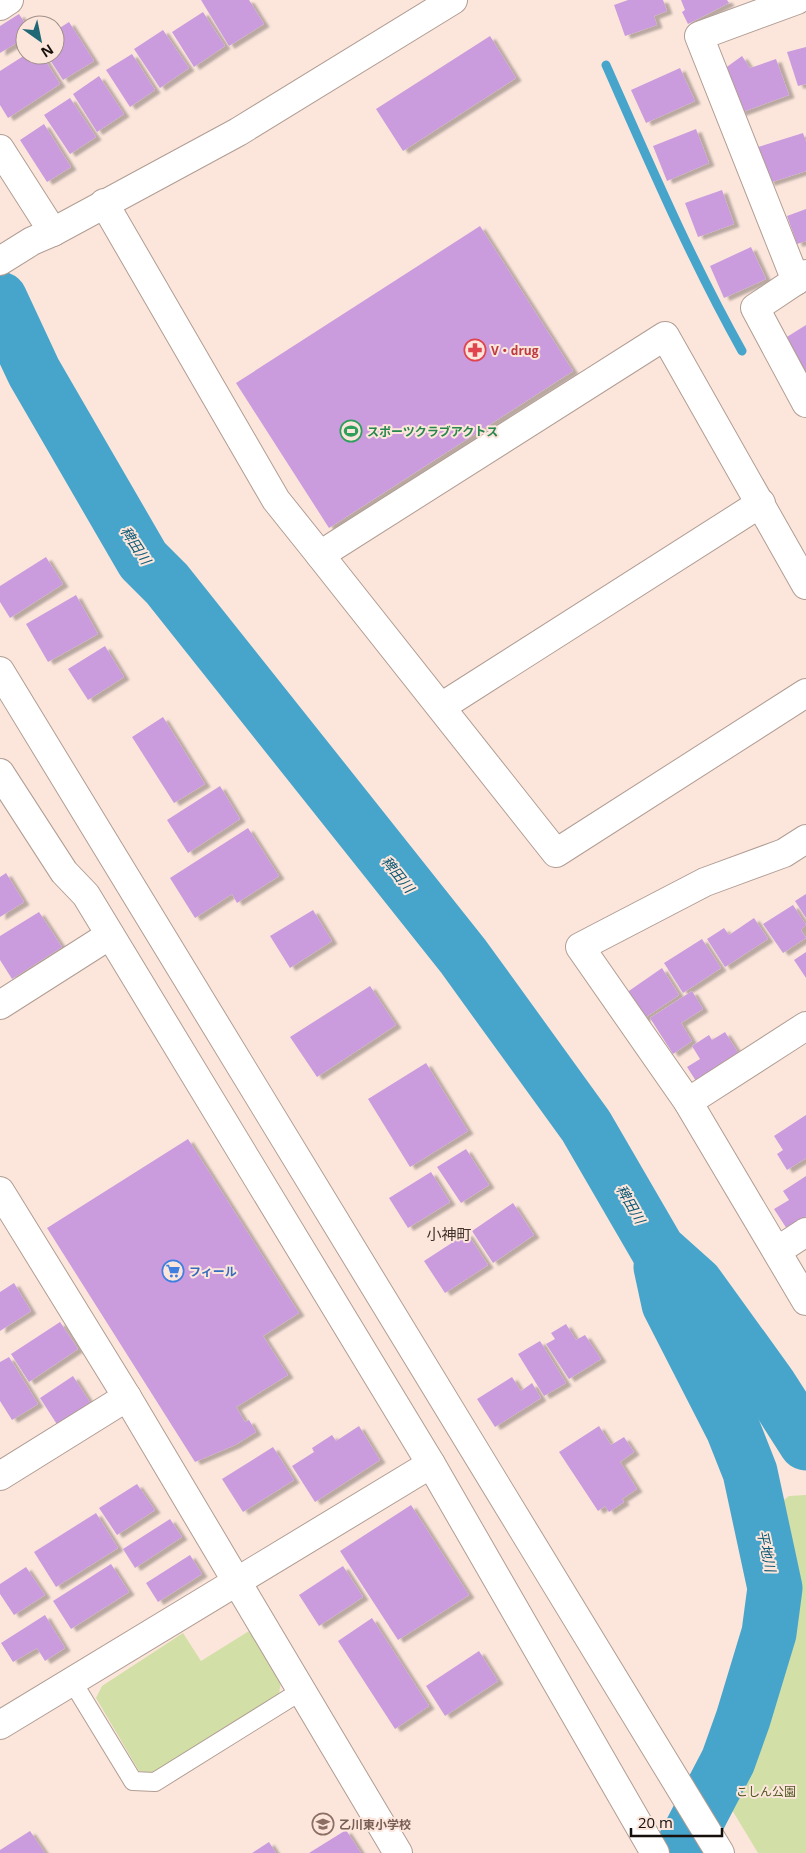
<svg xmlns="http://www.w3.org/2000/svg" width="806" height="1853" font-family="'Open Sans','Noto Sans JP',sans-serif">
  <defs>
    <filter id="shadow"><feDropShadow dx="5.5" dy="3" stdDeviation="1" flood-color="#0004"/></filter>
  </defs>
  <rect width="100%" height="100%" fill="#fce6dc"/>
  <g fill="#d2dfa6">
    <path d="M806 1495V1853H758L723 1795 762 1690 786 1585 772 1509 789 1496Z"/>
    <path d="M249 1631 281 1681 279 1694 152 1773 139 1771 96 1698 102 1686 183 1633 201 1661Z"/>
  </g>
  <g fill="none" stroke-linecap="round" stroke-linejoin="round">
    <path stroke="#47a5cb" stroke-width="9" d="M606 65C649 162 690 258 742 351"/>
    <g stroke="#47a5cb" stroke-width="55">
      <path d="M0 299 34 372 143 560 167 584 463 956 586 1126 658 1250 696 1284 769 1385 806 1443"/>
      <path d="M661 1267 669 1304 733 1429 750 1472 775 1588 769 1633 743 1719 728 1761 680 1853"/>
    </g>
  </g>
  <g fill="#ca9cde" filter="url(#shadow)">
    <path d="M201 0H249L264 24 229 46Z"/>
    <path d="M628 0H663L667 11 654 16 657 25 625 36 614 5Z"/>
    <path d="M681 0H727L729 3 688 24 682 12 685 10Z"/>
    <path d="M203 12 225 46 194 67 172 32Z"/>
    <path d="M19 14 26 25 25 38 0 53V26Z"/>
    <path d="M69 22 94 61 63 80 47 55H55V31Z"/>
    <path d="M163 30 189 68 160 88 134 49Z"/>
    <path d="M490 36 516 78 403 151 376 109Z"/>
    <path d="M806 47V84L798 86 787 52Z"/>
    <path d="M132 54 155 90 130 107 106 70Z"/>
    <path d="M25 55H42L60 84 8 118 0 105V71Z"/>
    <path d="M742 56 750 68 776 59 789 95 740 113 724 69Z"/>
    <path d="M680 68 695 101 646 123 631 90Z"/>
    <path d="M99 76 124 114 97 132 73 94Z"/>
    <path d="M70 98 96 137 70 154 44 115Z"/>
    <path d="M44 124 71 167 47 182 20 140Z"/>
    <path d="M696 129 709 163 667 181 653 146Z"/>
    <path d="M803 133 806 142V171L769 183 758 147Z"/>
    <path d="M722 190 734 224 698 237 685 203Z"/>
    <path d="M806 209V241L797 244 787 216Z"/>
    <path d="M480 226 573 371 329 528 236 383Z"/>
    <path d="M751 247 766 279 724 298 710 266Z"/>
    <path d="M806 325V378L782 340Z"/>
    <path d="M46 557 63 584 10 618 0 602V586Z"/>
    <path d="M76 595 98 634 48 662 26 624Z"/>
    <path d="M105 646 124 677 88 700 68 669Z"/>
    <path d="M163 717 205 784 174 803 132 737Z"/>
    <path d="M220 786 240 819 188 853 167 820Z"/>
    <path d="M248 828 279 876 237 903 232 894 195 918 170 878Z"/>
    <path d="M6 873 24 902 0 917V877Z"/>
    <path d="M806 894V918L795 901Z"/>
    <path d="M793 905 806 925 801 930 806 938 783 953 763 924Z"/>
    <path d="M313 910 332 941 290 968 270 936Z"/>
    <path d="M39 912 62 947 12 979 0 960V936Z"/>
    <path d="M754 918 768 939 725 967 707 939 724 928 729 935Z"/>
    <path d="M702 939 721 968 683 993 664 963Z"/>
    <path d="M806 952V978L794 960Z"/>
    <path d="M662 968 679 995 643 1019 626 993Z"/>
    <path d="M370 986 396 1025 317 1077 290 1037Z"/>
    <path d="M692 991 703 1009 681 1023 692 1041 673 1054 650 1018Z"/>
    <path d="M725 1032 739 1054 696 1081 687 1067 700 1059 692 1046 709 1035 712 1040Z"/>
    <path d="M426 1063 468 1131 410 1167 368 1099Z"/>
    <path d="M806 1115V1158L787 1170 777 1154 783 1150 774 1136Z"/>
    <path d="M188 1139 299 1313 263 1336 288 1375 236 1407 245 1422 249 1420 256 1432 235 1445 195 1462 47 1228Z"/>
    <path d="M466 1149 489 1185 461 1203 437 1167Z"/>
    <path d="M431 1172 450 1202 408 1228 389 1198Z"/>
    <path d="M806 1176V1216L787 1229 774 1209 789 1200 783 1191Z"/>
    <path d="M513 1203 534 1235 493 1263 472 1231Z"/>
    <path d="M467 1233 488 1265 445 1293 424 1261Z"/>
    <path d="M14 1283 31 1311 0 1331V1292Z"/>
    <path d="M60 1322 78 1349 29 1382 11 1354Z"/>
    <path d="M566 1324 576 1340 585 1335 601 1359 569 1379 546 1344 555 1339 551 1333Z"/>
    <path d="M540 1341 566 1383 544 1396 518 1354Z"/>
    <path d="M9 1357 38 1404 12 1420 0 1401V1362Z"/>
    <path d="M73 1376 93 1407 60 1429 40 1398Z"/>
    <path d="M512 1377 521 1391 532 1383 541 1398 495 1427 477 1399Z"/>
    <path d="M359 1426 380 1460 315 1502 292 1466 314 1452 312 1448 332 1435 336 1441Z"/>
    <path d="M599 1426 611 1445 624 1437 634 1452 620 1462 637 1489 622 1499 624 1502 609 1512 605 1506 598 1511 559 1452Z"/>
    <path d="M273 1447 294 1480 243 1512 222 1479Z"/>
    <path d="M137 1484 155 1510 117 1535 99 1508Z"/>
    <path d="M411 1505 469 1595 398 1640 340 1551Z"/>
    <path d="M96 1513 118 1548 56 1587 34 1552Z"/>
    <path d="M170 1519 182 1537 135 1568 123 1549Z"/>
    <path d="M190 1555 202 1574 158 1602 146 1583Z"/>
    <path d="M111 1564 129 1592 71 1629 53 1601Z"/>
    <path d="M343 1566 363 1597 319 1626 299 1595Z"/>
    <path d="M26 1567 45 1595 14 1615 0 1594V1584Z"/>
    <path d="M45 1615 65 1648 45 1661 37 1648 13 1662 1 1643Z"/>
    <path d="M372 1618 429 1706 395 1729 338 1641Z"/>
    <path d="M479 1651 498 1681 445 1716 426 1686Z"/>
    <path d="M346 1830 361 1853H309Z"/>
    <path d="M30 1831 45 1853H0V1850Z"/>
    <path d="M269 1842 276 1853H252Z"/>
  </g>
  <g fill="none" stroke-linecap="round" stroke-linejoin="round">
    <g stroke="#b19d93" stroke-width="20">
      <path id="service" d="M72 1681 133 1781 155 1782 301 1691"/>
    </g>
    <g stroke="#b19d93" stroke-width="30">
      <g id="minor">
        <path d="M0 6 9 0"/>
        <path d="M104 203 276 500 320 555 665 336 806 585"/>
        <path d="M806 274 755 308 806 403"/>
        <path d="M796 281 699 36 797 0"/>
        <path d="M320 555 556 853 806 693"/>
        <path d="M441 707 761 503"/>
        <path d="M806 839 784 853 705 882 580 947 688 1102 806 1301"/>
        <path d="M0 1005 110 935"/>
        <path d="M688 1102 806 1026"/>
        <path d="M0 1191 127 1397 398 1853"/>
        <path d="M777 1251 806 1232"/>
        <path d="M0 1476 127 1397"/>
        <path d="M0 1725 431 1464"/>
      </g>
    </g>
    <g stroke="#b19d93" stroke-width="30">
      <g id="tertiary">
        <path d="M0 149 53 232"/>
        <path d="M0 261 32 241 53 232 238 132 453 0"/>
        <path d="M0 671 720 1853"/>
        <path d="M0 773 64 872 86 895 431 1464 655 1853"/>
      </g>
    </g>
    <use href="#service" stroke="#fff" stroke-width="18"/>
    <use href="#minor" stroke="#fff" stroke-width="28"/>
    <use href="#tertiary" stroke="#fff" stroke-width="28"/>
  </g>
  <defs>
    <g id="pharmacy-ring" transform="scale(1.125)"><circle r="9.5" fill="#fce6dc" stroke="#e0444e" stroke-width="1.5"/><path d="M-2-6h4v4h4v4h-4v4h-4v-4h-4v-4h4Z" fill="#e0444e"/></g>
    <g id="stadium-ring" transform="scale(1.125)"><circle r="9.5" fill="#fce6dc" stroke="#2e9e5b" stroke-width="1.5"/><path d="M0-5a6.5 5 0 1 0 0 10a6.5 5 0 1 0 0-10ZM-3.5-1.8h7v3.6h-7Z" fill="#2e9e5b"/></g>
    <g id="supermarket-ring" transform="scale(1.125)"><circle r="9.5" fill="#fce6dc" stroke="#3f7fe0" stroke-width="1.5"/><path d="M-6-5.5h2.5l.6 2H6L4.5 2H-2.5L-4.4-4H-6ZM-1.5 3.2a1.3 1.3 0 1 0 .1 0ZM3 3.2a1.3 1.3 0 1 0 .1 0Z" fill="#3f7fe0"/></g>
    <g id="school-ring" transform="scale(1.125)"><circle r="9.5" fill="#fce6dc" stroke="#8d6e63" stroke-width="1.5"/><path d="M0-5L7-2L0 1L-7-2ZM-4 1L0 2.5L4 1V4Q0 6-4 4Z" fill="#8d6e63"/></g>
  </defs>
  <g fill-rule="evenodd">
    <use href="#pharmacy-ring" x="475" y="350"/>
    <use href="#stadium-ring" x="351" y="431"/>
    <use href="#supermarket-ring" x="173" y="1271"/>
    <use href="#school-ring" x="323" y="1824"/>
  </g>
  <g text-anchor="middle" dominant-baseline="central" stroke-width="4" stroke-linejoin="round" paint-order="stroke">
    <g font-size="12" font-weight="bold" fill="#be3a42" stroke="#fce6dc" text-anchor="start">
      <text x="491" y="350">V・drug</text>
    </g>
    <g font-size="12" font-weight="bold" fill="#27864d" stroke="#fce6dc" text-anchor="start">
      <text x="367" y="431">スポーツクラブアクトス</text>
    </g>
    <g font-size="12" font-weight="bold" fill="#366cbe" stroke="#fce6dc" text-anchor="start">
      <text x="189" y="1271">フィール</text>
    </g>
    <g font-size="12" fill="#4c561d" stroke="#fce6dc">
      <text x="766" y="1791">こしん公園</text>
    </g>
    <g font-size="12" font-weight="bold" fill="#785e54" stroke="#fce6dc" text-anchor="start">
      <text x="339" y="1824">乙川東小学校</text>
    </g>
    <g font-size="14" font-style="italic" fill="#0c5974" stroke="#fce6dc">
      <text transform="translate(136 545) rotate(57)">稗田川</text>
      <text transform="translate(398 874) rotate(51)">稗田川</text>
      <text transform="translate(631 1204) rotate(60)">稗田川</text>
      <text transform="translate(767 1551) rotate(78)">平地川</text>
    </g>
    <g font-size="15" fill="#42322a" stroke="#fce6dc">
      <text x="449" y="1234">小神町</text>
    </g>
  </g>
  <g transform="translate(40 40) rotate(147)"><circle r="24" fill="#fce6dc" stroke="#a09088"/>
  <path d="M0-4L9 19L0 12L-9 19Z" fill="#206875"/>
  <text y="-8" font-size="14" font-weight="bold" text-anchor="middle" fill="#160f0b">N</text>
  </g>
  <path d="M631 1828v8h91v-8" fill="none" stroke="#160f0b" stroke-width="2.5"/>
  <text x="638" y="1828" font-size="15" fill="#160f0b" stroke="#fce6dc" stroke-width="4" paint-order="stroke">20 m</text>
</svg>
